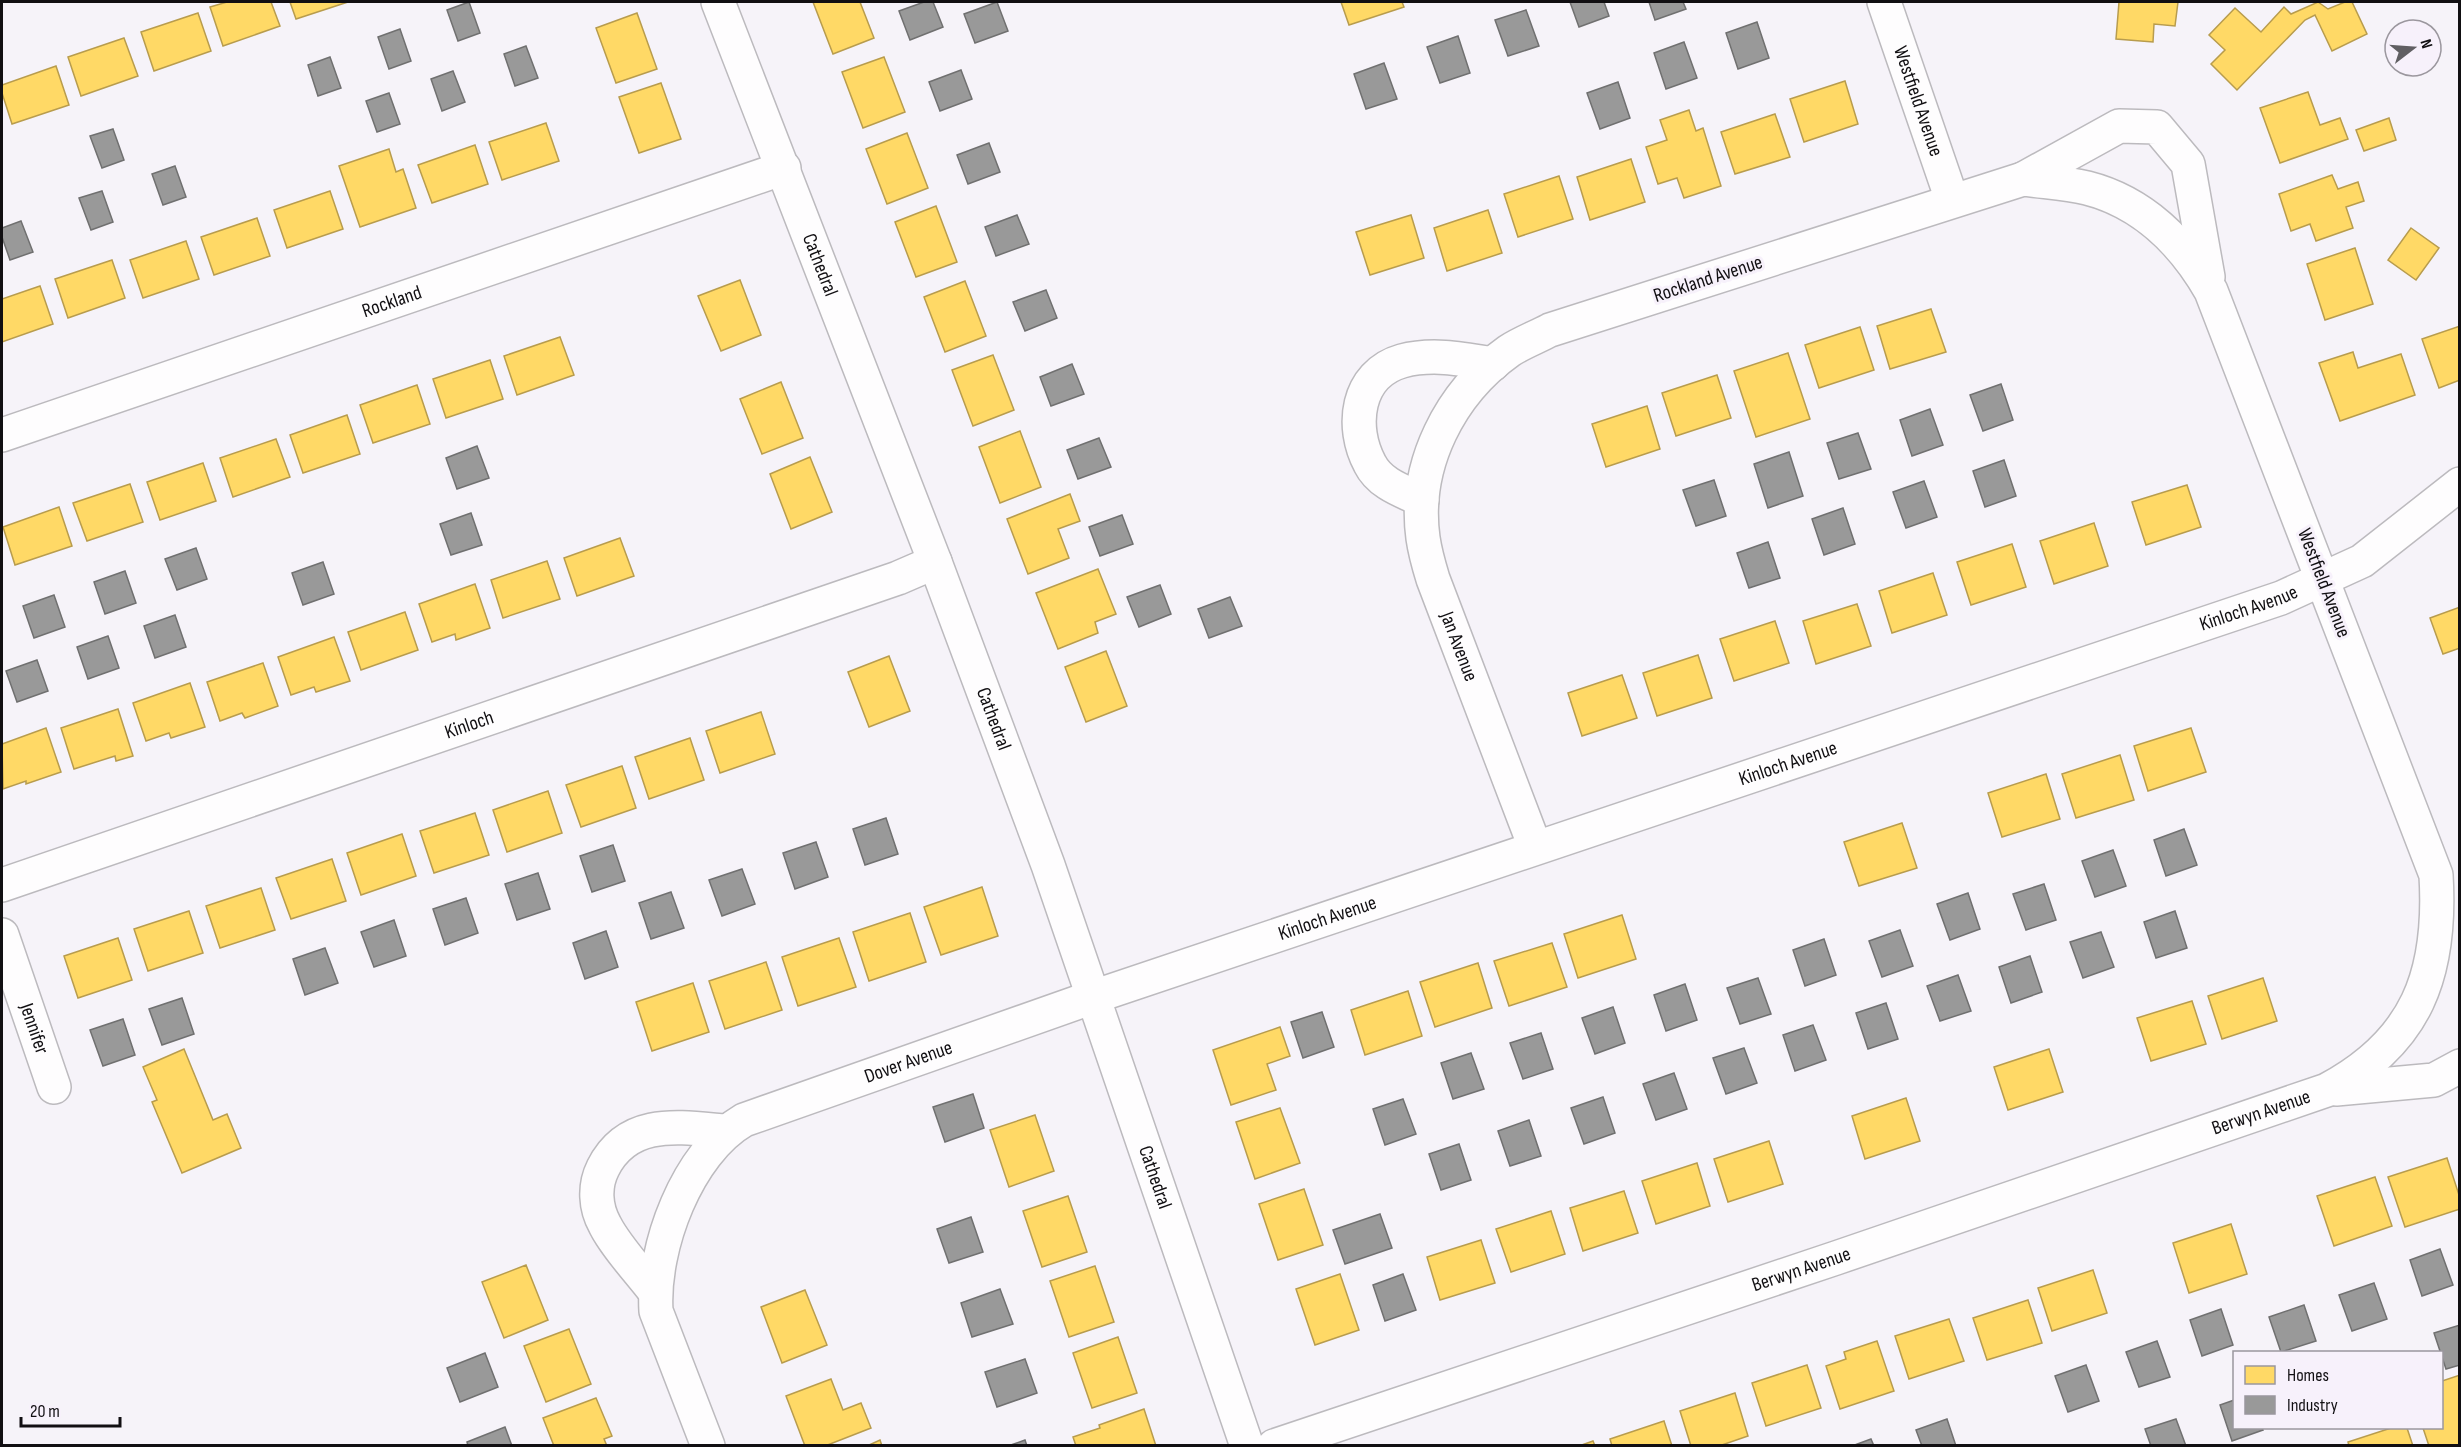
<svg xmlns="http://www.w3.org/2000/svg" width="2461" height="1447" font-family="'Sofia Sans Condensed',sans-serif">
  <rect width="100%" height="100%" fill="#f6f3f9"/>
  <g fill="#ffd966" stroke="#b89c4d" stroke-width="1.5">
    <path d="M227 2H271L280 26 223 46 210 7Z"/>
    <path d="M290 2H348L296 19Z"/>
    <path d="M813 2H860L874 38 833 54Z"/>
    <path d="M1341 2H1402L1404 7 1349 25Z"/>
    <path d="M2119 2H2178L2175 26 2154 24 2153 42 2116 39Z"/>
    <path d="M2318 2 2328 9 2345 2H2352L2367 34 2332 51 2315 15 2305 20 2237 90 2211 64 2225 50 2209 35 2235 8 2261 32 2284 7 2291 14Z"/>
    <path d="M198 13 211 51 154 71 141 32Z"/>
    <path d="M637 13 657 69 616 83 596 28Z"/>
    <path d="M124 38 138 76 81 96 68 57Z"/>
    <path d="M884 57 905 112 863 128 842 72Z"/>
    <path d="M56 66 69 105 12 124 2 93V85Z"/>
    <path d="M1845 81 1858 124 1804 142 1790 99Z"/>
    <path d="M661 83 681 139 639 153 619 97Z"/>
    <path d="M2308 92 2320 125 2340 118 2348 139 2280 163 2260 108Z"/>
    <path d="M1689 110 1696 131 1703 128 1721 186 1684 198 1677 178 1658 184 1646 147 1667 140 1660 120Z"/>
    <path d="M1775 114 1790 157 1735 174 1721 132Z"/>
    <path d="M2389 118 2396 140 2364 151 2356 130Z"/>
    <path d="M546 123 559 161 502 180 489 142Z"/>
    <path d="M907 133 928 188 887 204 866 149Z"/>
    <path d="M475 145 488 184 432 203 418 165Z"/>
    <path d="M389 149 396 172 403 169 416 208 360 227 339 166Z"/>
    <path d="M1631 159 1645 202 1590 220 1577 177Z"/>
    <path d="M2332 175 2338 189 2358 182 2364 201 2346 207 2353 228 2316 241 2310 224 2291 231 2279 194Z"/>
    <path d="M1559 176 1573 219 1518 237 1504 194Z"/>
    <path d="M330 191 343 229 287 248 274 210Z"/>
    <path d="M936 206 957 262 916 277 895 222Z"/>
    <path d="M1488 210 1502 253 1447 271 1434 228Z"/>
    <path d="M1411 215 1424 258 1370 275 1356 232Z"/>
    <path d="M257 218 270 256 214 275 201 237Z"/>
    <path d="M2411 228 2439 248 2416 280 2388 260Z"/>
    <path d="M186 241 199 279 143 298 130 260Z"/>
    <path d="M2355 248 2373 304 2325 320 2307 264Z"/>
    <path d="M112 260 125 298 68 318 55 279Z"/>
    <path d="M740 280 761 335 721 351 698 296Z"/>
    <path d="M965 281 986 336 945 352 924 297Z"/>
    <path d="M40 286 53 324 2 342V299Z"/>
    <path d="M1931 309 1946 352 1890 369 1877 326Z"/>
    <path d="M2460 326V380L2439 388 2422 339Z"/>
    <path d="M1860 327 1874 370 1819 388 1805 345Z"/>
    <path d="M560 337 574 375 517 395 504 356Z"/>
    <path d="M2353 352 2358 368 2401 354 2415 395 2340 421 2319 363Z"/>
    <path d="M1788 353 1810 419 1756 437 1734 371Z"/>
    <path d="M993 355 1014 410 973 426 952 370Z"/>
    <path d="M490 360 503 399 446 418 433 379Z"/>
    <path d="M1717 375 1731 418 1676 436 1662 393Z"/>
    <path d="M781 382 803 438 762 454 740 399Z"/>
    <path d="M417 385 430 424 373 443 360 405Z"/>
    <path d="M1647 406 1660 449 1606 467 1592 424Z"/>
    <path d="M347 415 360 454 303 473 290 435Z"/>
    <path d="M1020 431 1041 487 1000 503 979 447Z"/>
    <path d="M276 439 290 477 233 497 220 458Z"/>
    <path d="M810 457 832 512 791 529 770 474Z"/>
    <path d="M203 463 216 501 160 520 147 482Z"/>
    <path d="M130 484 143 522 87 541 73 503Z"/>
    <path d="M2187 485 2201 527 2146 545 2132 502Z"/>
    <path d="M1070 494 1080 521 1058 529 1069 558 1028 574 1007 519Z"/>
    <path d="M59 507 72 546 15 565 3 527Z"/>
    <path d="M2094 523 2108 566 2054 584 2040 541Z"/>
    <path d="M620 538 634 576 577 596 564 558Z"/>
    <path d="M2012 544 2026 587 1971 605 1957 562Z"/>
    <path d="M547 561 560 599 503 618 491 580Z"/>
    <path d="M1098 569 1116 614 1095 622 1098 633 1058 649 1036 593Z"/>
    <path d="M1933 573 1947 615 1892 633 1879 591Z"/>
    <path d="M475 584 490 628 456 640 455 634 432 642 419 604Z"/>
    <path d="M1857 604 1871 646 1816 664 1803 621Z"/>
    <path d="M2460 607V648L2443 654 2430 618Z"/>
    <path d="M405 612 418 650 361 670 348 632Z"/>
    <path d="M1775 621 1789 663 1734 681 1720 639Z"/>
    <path d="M334 637 350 681 316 692 314 687 291 695 278 657Z"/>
    <path d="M1106 651 1127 706 1086 722 1065 667Z"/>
    <path d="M1698 655 1712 698 1657 716 1643 673Z"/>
    <path d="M889 656 910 711 869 727 848 672Z"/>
    <path d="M263 663 278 706 245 718 242 713 220 721 207 682Z"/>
    <path d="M1622 675 1637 718 1582 736 1568 693Z"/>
    <path d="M190 683 205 727 171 738 169 733 146 741 133 703Z"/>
    <path d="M118 709 133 756 116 761 115 756 74 769 61 728Z"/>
    <path d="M761 712 775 754 720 773 706 731Z"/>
    <path d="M46 728 61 772 26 784V781L3 789 2 744Z"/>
    <path d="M2191 728 2206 772 2148 791 2134 746Z"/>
    <path d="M690 738 704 780 649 799 635 757Z"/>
    <path d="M2120 755 2134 800 2076 818 2062 774Z"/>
    <path d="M622 766 636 808 581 827 566 785Z"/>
    <path d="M2046 774 2060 819 2002 837 1988 793Z"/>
    <path d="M548 791 562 833 507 852 493 810Z"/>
    <path d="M475 813 489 855 434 873 420 831Z"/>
    <path d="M1902 823 1917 868 1859 886 1844 842Z"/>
    <path d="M402 834 416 876 361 895 347 853Z"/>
    <path d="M332 859 346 901 291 919 276 878Z"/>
    <path d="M982 887 998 936 941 955 924 907Z"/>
    <path d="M261 888 275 930 220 948 206 906Z"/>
    <path d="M189 911 203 953 148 971 134 929Z"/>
    <path d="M910 913 926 962 869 981 853 932Z"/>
    <path d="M1622 915 1636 959 1578 978 1564 934Z"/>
    <path d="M118 938 132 980 78 998 64 956Z"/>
    <path d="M839 938 856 987 798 1006 782 957Z"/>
    <path d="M1552 943 1567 987 1509 1006 1494 961Z"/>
    <path d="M766 962 782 1010 725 1029 709 981Z"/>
    <path d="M1478 963 1492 1008 1435 1027 1420 982Z"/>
    <path d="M2263 978 2277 1021 2222 1039 2208 996Z"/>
    <path d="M693 983 709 1032 652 1051 636 1002Z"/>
    <path d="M1408 991 1422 1036 1365 1055 1351 1010Z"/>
    <path d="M2192 1001 2206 1044 2151 1061 2137 1018Z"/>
    <path d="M1280 1027 1290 1056 1267 1064 1276 1090 1231 1105 1213 1050Z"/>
    <path d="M184 1049 213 1120 227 1114 241 1148 182 1173 152 1102 157 1100 143 1067Z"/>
    <path d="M2049 1049 2063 1092 2008 1110 1994 1067Z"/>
    <path d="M1906 1098 1920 1141 1865 1159 1852 1116Z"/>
    <path d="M1280 1108 1300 1163 1255 1179 1236 1122Z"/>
    <path d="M1035 1115 1054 1171 1009 1187 990 1130Z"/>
    <path d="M1769 1141 1783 1184 1728 1202 1714 1159Z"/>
    <path d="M2447 1158 2460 1198V1209L2405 1227 2388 1177Z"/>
    <path d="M1697 1163 1710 1206 1656 1224 1642 1181Z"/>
    <path d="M2375 1177 2392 1226 2334 1246 2317 1196Z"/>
    <path d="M1304 1189 1323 1245 1278 1260 1259 1204Z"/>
    <path d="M1624 1191 1638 1233 1583 1251 1570 1208Z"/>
    <path d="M1068 1196 1087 1252 1042 1267 1023 1211Z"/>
    <path d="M1551 1211 1565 1254 1511 1272 1496 1229Z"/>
    <path d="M2231 1224 2247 1274 2189 1293 2173 1243Z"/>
    <path d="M1481 1240 1495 1283 1440 1300 1427 1257Z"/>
    <path d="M526 1265 548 1320 504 1338 482 1282Z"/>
    <path d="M1095 1266 1114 1322 1069 1337 1050 1281Z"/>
    <path d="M2093 1270 2107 1313 2052 1331 2038 1288Z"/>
    <path d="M1340 1274 1359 1330 1315 1345 1296 1289Z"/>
    <path d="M805 1290 827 1345 782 1363 761 1307Z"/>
    <path d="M2028 1300 2042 1343 1987 1360 1973 1318Z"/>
    <path d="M1949 1319 1964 1361 1909 1379 1895 1336Z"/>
    <path d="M569 1329 591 1384 546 1402 524 1346Z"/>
    <path d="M1118 1337 1137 1393 1092 1408 1073 1353Z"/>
    <path d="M1877 1341 1894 1391 1840 1409 1826 1366 1846 1359 1844 1352Z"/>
    <path d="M1807 1365 1821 1408 1766 1426 1752 1383Z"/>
    <path d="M2460 1375V1446H2429L2423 1428H2442V1381Z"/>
    <path d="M831 1379 843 1410 861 1403 871 1428 825 1446H805L786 1396Z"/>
    <path d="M1735 1393 1748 1436 1719 1446H1691L1680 1411Z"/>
    <path d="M596 1398 612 1436 604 1439 607 1446H554L543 1418Z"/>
    <path d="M1144 1409 1156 1446H1076L1073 1437 1100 1428 1099 1425Z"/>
    <path d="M1664 1421 1672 1446H1612L1610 1439Z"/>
    <path d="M2391 1428H2407L2413 1446H2349L2348 1442Z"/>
    <path d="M880 1440 882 1446H867Z"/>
    <path d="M1593 1441 1595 1446H1579Z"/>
  </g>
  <g fill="#999" stroke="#707070" stroke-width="1.5">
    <path d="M469 2 480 33 458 41 447 10Z"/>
    <path d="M924 2H933L943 27 910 40 899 11Z"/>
    <path d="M997 2 1008 31 975 43 964 14Z"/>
    <path d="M1570 2H1604L1609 16 1579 27Z"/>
    <path d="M1649 2H1683L1686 9 1655 20Z"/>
    <path d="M1526 10 1539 46 1508 56 1495 20Z"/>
    <path d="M1757 22 1769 58 1738 69 1726 33Z"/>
    <path d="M400 29 411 61 389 69 378 37Z"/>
    <path d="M1458 36 1470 73 1440 83 1427 47Z"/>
    <path d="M1684 42 1697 78 1666 89 1654 53Z"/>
    <path d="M526 46 538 78 515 86 504 54Z"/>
    <path d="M330 57 341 88 318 96 308 65Z"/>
    <path d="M1384 63 1397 99 1366 109 1354 74Z"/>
    <path d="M961 70 972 99 940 111 929 82Z"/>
    <path d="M453 71 465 102 442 111 431 79Z"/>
    <path d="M1618 82 1630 118 1600 129 1587 93Z"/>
    <path d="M389 93 400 124 377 132 366 101Z"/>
    <path d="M113 129 124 160 102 168 90 136Z"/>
    <path d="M989 143 1000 172 968 184 957 155Z"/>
    <path d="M175 166 186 197 163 205 152 174Z"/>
    <path d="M102 191 113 222 91 230 79 198Z"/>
    <path d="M1017 215 1029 244 996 256 985 227Z"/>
    <path d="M21 221 33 252 10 260 2 237V228Z"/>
    <path d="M1046 290 1057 318 1025 331 1013 302Z"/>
    <path d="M1072 364 1084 394 1051 406 1040 377Z"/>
    <path d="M2001 384 2013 420 1983 431 1970 395Z"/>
    <path d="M1930 409 1943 445 1912 456 1900 420Z"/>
    <path d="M1858 433 1871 469 1839 479 1827 443Z"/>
    <path d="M1099 438 1111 467 1078 479 1067 450Z"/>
    <path d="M477 446 489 478 457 489 446 458Z"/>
    <path d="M1789 452 1803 496 1768 508 1754 464Z"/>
    <path d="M2004 460 2016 496 1985 507 1973 471Z"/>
    <path d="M1714 480 1726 516 1696 526 1683 490Z"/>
    <path d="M1924 481 1937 517 1906 528 1893 492Z"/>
    <path d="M1843 508 1855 544 1824 555 1812 519Z"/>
    <path d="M471 513 482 545 451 555 440 524Z"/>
    <path d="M1122 515 1133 544 1100 556 1089 527Z"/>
    <path d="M1768 542 1780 578 1749 588 1737 553Z"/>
    <path d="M196 548 207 579 177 590 165 559Z"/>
    <path d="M323 562 334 594 303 605 292 573Z"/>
    <path d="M125 571 136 603 105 614 94 582Z"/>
    <path d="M1160 585 1171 614 1139 627 1127 597Z"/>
    <path d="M54 595 65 627 34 638 23 606Z"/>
    <path d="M1230 597 1242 626 1209 638 1198 609Z"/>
    <path d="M175 615 186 647 155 658 144 626Z"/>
    <path d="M108 636 119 668 88 679 77 647Z"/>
    <path d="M37 660 48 691 17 702 6 671Z"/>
    <path d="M886 818 898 854 865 865 853 829Z"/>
    <path d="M2184 829 2197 865 2166 876 2154 840Z"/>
    <path d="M816 842 828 877 795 889 783 853Z"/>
    <path d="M613 845 625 881 592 892 580 856Z"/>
    <path d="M2113 850 2126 886 2095 897 2082 861Z"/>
    <path d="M742 869 755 904 722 916 709 880Z"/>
    <path d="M538 873 550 909 517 920 505 884Z"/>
    <path d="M2044 884 2056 920 2026 930 2013 894Z"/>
    <path d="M671 892 684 928 651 939 639 903Z"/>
    <path d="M1968 893 1980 929 1950 940 1937 904Z"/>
    <path d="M466 898 478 933 445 945 433 909Z"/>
    <path d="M2175 911 2187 948 2156 958 2144 922Z"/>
    <path d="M394 920 406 956 374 967 361 932Z"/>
    <path d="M1900 930 1913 966 1882 977 1869 941Z"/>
    <path d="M606 931 618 967 585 979 573 943Z"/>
    <path d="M2101 932 2114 967 2083 978 2070 942Z"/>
    <path d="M1824 939 1836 975 1805 986 1793 950Z"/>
    <path d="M325 948 338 983 305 995 293 959Z"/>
    <path d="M2030 956 2042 992 2011 1003 1999 967Z"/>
    <path d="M1958 975 1971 1011 1940 1021 1927 986Z"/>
    <path d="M1758 978 1771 1014 1740 1024 1727 988Z"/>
    <path d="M1685 984 1697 1020 1666 1031 1654 995Z"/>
    <path d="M182 998 194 1034 162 1045 149 1009Z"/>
    <path d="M1886 1003 1898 1039 1868 1049 1856 1013Z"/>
    <path d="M1613 1007 1625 1043 1595 1054 1582 1018Z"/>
    <path d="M1322 1012 1334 1047 1303 1058 1291 1022Z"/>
    <path d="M123 1019 135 1055 103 1066 90 1030Z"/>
    <path d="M1813 1025 1826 1060 1795 1071 1783 1035Z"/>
    <path d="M1541 1033 1553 1069 1523 1079 1510 1043Z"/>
    <path d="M1744 1048 1757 1083 1726 1094 1713 1058Z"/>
    <path d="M1471 1053 1484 1089 1453 1099 1441 1063Z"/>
    <path d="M1674 1073 1687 1109 1656 1120 1643 1084Z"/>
    <path d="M973 1094 984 1128 945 1142 933 1107Z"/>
    <path d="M1603 1097 1615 1133 1584 1144 1571 1108Z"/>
    <path d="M1403 1099 1416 1134 1385 1145 1373 1109Z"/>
    <path d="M1529 1120 1541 1156 1510 1166 1498 1131Z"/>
    <path d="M1459 1144 1471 1180 1441 1190 1429 1154Z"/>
    <path d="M1380 1214 1392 1248 1345 1264 1333 1230Z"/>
    <path d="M971 1217 983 1252 949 1263 937 1229Z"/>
    <path d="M2440 1249 2453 1285 2422 1296 2410 1260Z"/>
    <path d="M1403 1274 1416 1310 1385 1321 1373 1285Z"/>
    <path d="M2374 1283 2387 1319 2352 1331 2339 1295Z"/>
    <path d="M1000 1289 1013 1324 972 1337 961 1303Z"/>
    <path d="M2304 1305 2316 1341 2281 1352 2269 1317Z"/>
    <path d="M2221 1309 2233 1345 2202 1356 2190 1320Z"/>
    <path d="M2460 1325V1365L2446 1369 2434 1333Z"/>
    <path d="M2157 1341 2170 1377 2139 1387 2126 1352Z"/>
    <path d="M485 1353 498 1387 460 1402 447 1368Z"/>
    <path d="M1025 1359 1037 1393 997 1407 985 1372Z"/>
    <path d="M2086 1365 2099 1401 2068 1412 2055 1376Z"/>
    <path d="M2234 1400V1428H2262L2263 1430 2232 1441 2220 1405Z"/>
    <path d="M1947 1419 1956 1446H1922L1916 1430Z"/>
    <path d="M2176 1419 2186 1446H2151L2145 1429Z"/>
    <path d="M505 1427 512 1446H468L467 1442Z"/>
    <path d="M1871 1439 1874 1446H1852Z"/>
    <path d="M1025 1440 1027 1446H1008Z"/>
  </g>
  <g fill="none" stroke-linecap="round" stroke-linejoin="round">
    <g stroke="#bcbabe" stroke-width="36">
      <g id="minor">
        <path id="s1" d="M718 2 935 562 1048 865 1247 1446"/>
        <path id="s2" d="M1884 2 1952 200"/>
        <path d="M2023 179 2119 126 2157 127 2188 164 2208 277"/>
        <path id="s3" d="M2 435 784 168"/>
        <path d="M1422 500C1403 491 1380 484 1370 464 1350 427 1356 374 1402 361 1432 353 1463 359 1493 364"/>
        <path id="s4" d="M2 885 898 578 935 562"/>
        <path id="s5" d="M2 935 54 1087"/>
        <path d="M2336 1089 2434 1080 2460 1066"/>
        <path d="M655 1292C640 1272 616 1247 605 1225 595 1207 594 1186 603 1168 628 1118 679 1127 725 1131"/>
        <path id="s6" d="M708 1446 656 1311C652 1248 687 1153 744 1120L1093 997 2281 598 2362 561 2460 484"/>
        <path id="s7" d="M1274 1446 1836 1258 2327 1090C2417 1042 2442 974 2436 875L2211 291C2183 242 2142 202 2087 188 2066 183 2043 182 2023 179L1550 330C1537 337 1521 343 1509 351 1450 393 1413 465 1423 538 1425 552 1429 566 1433 579L1535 847"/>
      </g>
    </g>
    <use href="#minor" stroke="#fefdfe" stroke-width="33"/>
  </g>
  <g text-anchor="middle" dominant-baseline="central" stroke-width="6" stroke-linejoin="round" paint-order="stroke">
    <g font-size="20" fill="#110f12" stroke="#f7f1fb">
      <text stroke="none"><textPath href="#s2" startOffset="105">Westfield Avenue</textPath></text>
      <text stroke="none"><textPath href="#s1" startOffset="282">Cathedral</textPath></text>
      <text transform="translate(1708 279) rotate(-18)">Rockland Avenue</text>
      <text stroke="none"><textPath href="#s3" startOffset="412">Rockland</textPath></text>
      <text transform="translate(2324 583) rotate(69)">Westfield Avenue</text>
      <text stroke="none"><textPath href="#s6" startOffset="1953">Kinloch Avenue</textPath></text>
      <text stroke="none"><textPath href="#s7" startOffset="3099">Jan Avenue</textPath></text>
      <text stroke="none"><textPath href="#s1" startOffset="768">Cathedral</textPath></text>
      <text stroke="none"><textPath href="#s4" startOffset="494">Kinloch</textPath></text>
      <text stroke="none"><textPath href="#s6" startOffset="1467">Kinloch Avenue</textPath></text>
      <text stroke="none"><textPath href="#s6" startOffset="981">Kinloch Avenue</textPath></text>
      <text stroke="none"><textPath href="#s5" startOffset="99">Jennifer</textPath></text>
      <text stroke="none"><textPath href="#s6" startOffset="538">Dover Avenue</textPath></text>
      <text stroke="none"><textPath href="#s7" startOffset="1042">Berwyn Avenue</textPath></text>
      <text stroke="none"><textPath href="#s1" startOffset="1254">Cathedral</textPath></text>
      <text stroke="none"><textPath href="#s7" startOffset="556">Berwyn Avenue</textPath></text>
    </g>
  </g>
  <rect width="2461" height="1447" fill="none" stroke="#110f12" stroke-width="6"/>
  <rect x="2233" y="1351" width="210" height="78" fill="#f7f1fb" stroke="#9b979e" stroke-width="1.5"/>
  <rect x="2245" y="1366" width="30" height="18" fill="#ffd966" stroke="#9b979e" stroke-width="1.5"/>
  <text x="2287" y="1381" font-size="18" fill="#110f12">Homes</text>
  <rect x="2245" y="1396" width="30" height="18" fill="#999999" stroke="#9b979e" stroke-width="1.5"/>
  <text x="2287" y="1411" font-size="18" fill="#110f12">Industry</text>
  <g transform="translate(2413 48) rotate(73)"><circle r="28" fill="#f7f1fb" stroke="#9b979e" stroke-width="1.5"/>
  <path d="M0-4.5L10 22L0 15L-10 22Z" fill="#615f63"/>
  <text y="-9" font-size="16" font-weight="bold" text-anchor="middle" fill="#110f12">N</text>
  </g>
  <path d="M21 1417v9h99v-9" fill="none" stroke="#110f12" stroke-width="3"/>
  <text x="30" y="1417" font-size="18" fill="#110f12" stroke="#f7f1fb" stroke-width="4.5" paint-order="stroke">20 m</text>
</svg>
